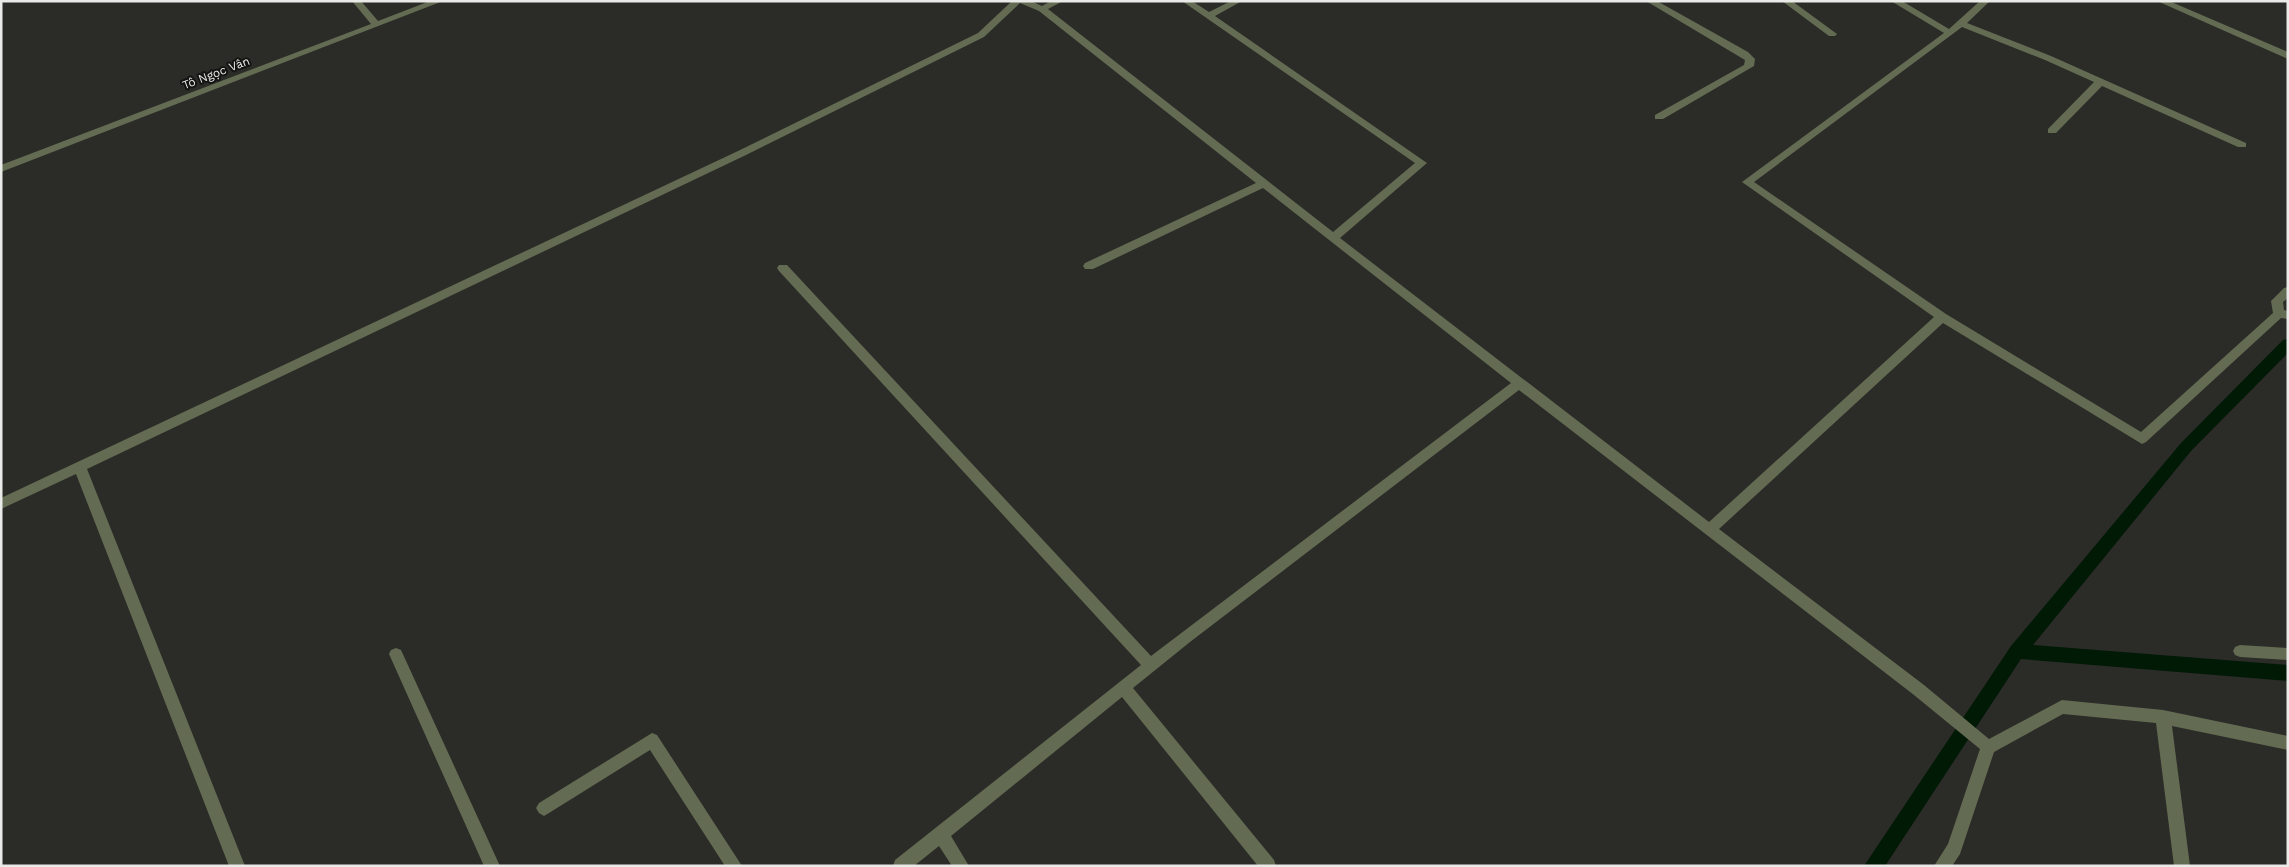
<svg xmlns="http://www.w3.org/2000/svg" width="2289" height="867" font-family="'Work Sans',sans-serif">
  <rect width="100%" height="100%" fill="#2b2b28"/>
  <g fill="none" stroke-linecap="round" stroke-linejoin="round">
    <path fill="#001a06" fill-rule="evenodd" d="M2288 339V353L2191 451 2033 645 2288 665V681L2021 659 1885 866H1864L2011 646 2181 443 2283 340Z"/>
    <g fill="#636c52" fill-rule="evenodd">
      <path d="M352 1H361L378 21 430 1H443L1 172V165L371 24Z"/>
      <path d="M1012 1H1031L1042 6 1051 1H1063L1048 9 1333 232 1415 163 1182 1H1192L1209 12 1231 1H1242L1215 16 1427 163 1340 238 1709 522 1934 317 1742 182 1944 33 1891 1H1902L1949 29 1980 1H1990L1967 23 2051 56 2246 143V147H2238L2102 86 2056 133H2048V129L2094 82 2045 60 1962 27 1754 182 1946 314 2141 432 2273 313 2271 301 2284 288 2288 287V298L2283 302 2284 310 2288 311V319L2281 318 2146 442 2142 444 1943 323 1719 529 1924 685 1989 739 2062 700 2163 710 2288 736V750L2172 726 2190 866H2174L2156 723 2063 714 1994 752 1960 854 1952 866H1934L1948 844 1980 749 1914 695 1519 390 1190 642 1133 688 1274 860 1276 866H1258L1122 697 951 836 969 866H952L939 846 914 866H893L895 860 1141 665 779 271 777 268 779 265H787L1151 656 1511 383 1263 188 1093 269H1085L1083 266 1085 263 1256 183 1039 11 1020 3 984 37 746 155 87 469 245 866H229L76 474 1 509V498L738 151 978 33Z"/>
      <path d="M1646 1H1657L1748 52 1755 59 1754 66 1663 119H1655V115L1744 65 1745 60Z"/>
      <path d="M1782 1H1792L1837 34 1835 36H1829Z"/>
      <path d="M2157 1H2169L2288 52V59Z"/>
      <path d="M2240 645 2288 648V660L2240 657 2235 655 2233 651 2235 647Z"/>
      <path d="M396 648 401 650 500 866H484L389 654 391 650Z"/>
      <path d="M652 733 657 735 742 866H725L650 750 549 813 544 816 539 813 536 808 539 803Z"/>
    </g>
  </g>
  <g text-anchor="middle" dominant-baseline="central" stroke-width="4" stroke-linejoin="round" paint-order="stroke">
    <g font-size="12" fill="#eaeae9" stroke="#131312">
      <text transform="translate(216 73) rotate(-21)">Tô Ngọc Vân</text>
    </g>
  </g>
  <rect width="2289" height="867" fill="none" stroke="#eaeae9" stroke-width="5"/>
</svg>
